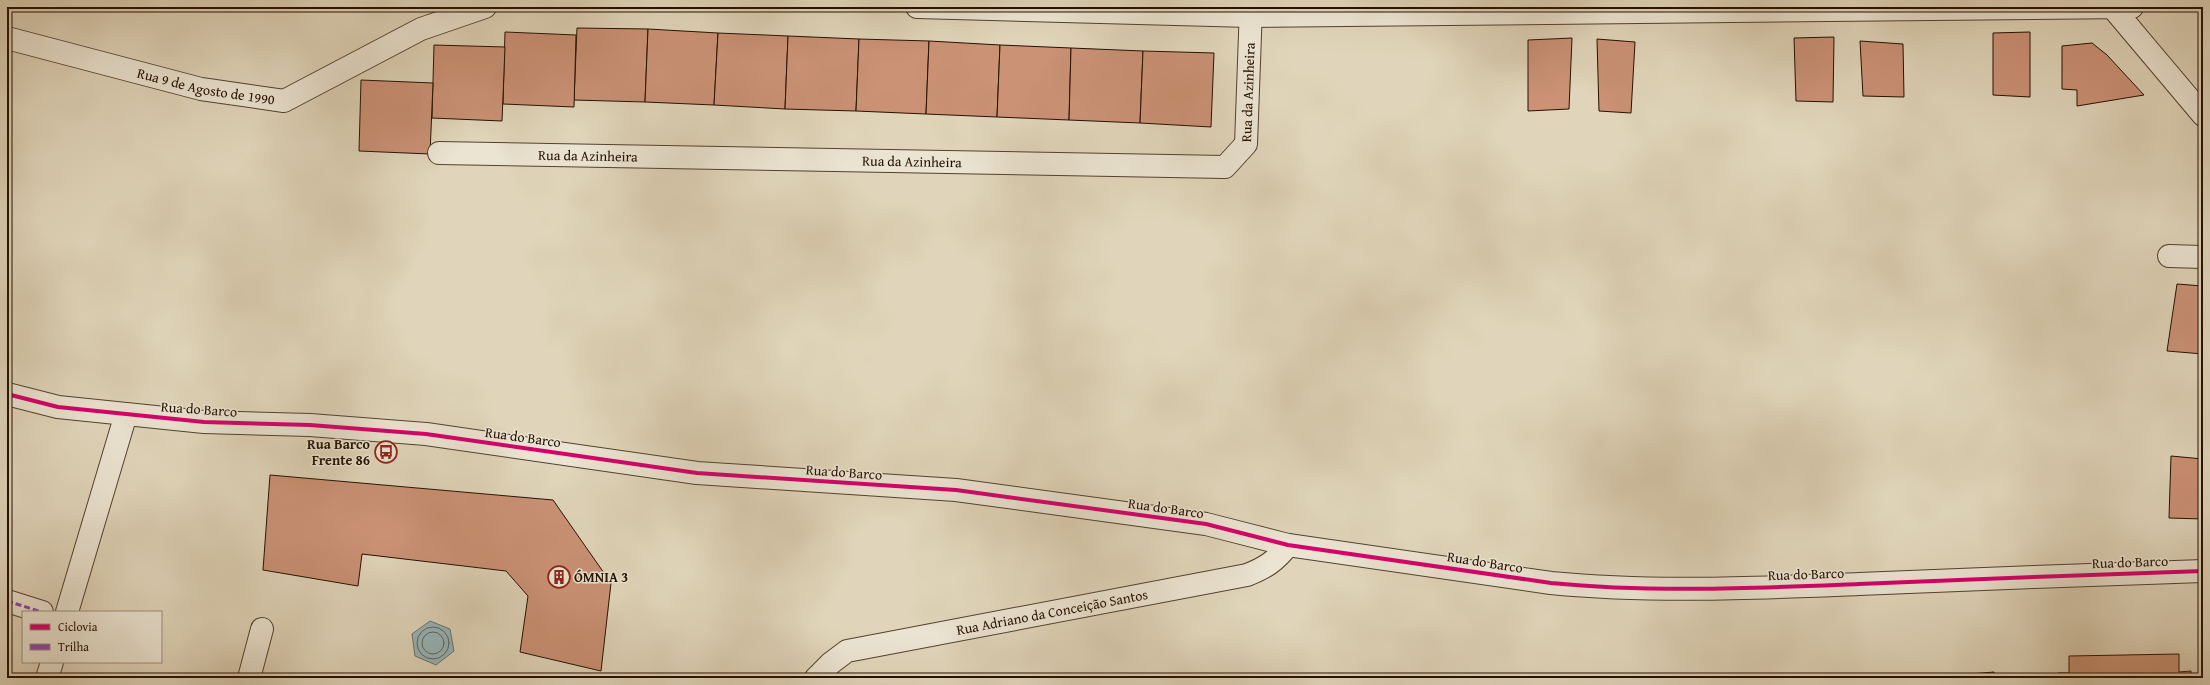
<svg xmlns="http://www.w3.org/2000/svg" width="2210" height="685" font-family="'Gentium Book Plus',serif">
  <rect width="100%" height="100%" fill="#e0d5ba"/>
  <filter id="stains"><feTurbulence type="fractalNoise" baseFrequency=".005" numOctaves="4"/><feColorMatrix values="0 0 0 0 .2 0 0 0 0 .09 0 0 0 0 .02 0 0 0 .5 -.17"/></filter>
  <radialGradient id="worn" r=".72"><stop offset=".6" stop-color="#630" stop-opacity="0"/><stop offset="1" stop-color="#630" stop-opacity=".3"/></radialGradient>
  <path fill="#98b6ba" stroke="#6a7470" d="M430 621 450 629 454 651 436 665 415 656 412 634Z"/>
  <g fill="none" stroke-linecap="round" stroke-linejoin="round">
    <g stroke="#5e635d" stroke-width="1">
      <circle cx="433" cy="643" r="16"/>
      <circle cx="433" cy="643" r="11"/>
    </g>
  </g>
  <g fill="#cb9276" stroke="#251000">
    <path d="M577 28 648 29 645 102 574 100Z"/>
    <path d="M648 29 718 33 714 105 645 102Z"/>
    <path d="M505 32 576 35 574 107 503 104Z"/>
    <path d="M2030 32V97L1993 95V33Z"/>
    <path d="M718 33 788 36 785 109 714 105Z"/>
    <path d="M788 36 859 39 856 111 785 109Z"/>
    <path d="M1834 37 1833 102 1796 101 1794 38Z"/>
    <path d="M1572 38 1569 109 1528 111V40Z"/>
    <path d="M859 39 929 41 926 114 856 111Z"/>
    <path d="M1597 39 1635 42 1631 113 1599 111Z"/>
    <path d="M929 41 1000 45 997 117 926 114Z"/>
    <path d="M1860 41 1903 44 1904 97 1863 96Z"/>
    <path d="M2092 43 2107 55 2144 95 2077 106V90L2062 89V46Z"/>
    <path d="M434 45 505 47 502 121 432 118Z"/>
    <path d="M1000 45 1071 48 1069 120 997 117Z"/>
    <path d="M1071 48 1143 51 1140 123 1069 120Z"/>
    <path d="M1143 51 1214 53 1211 127 1140 123Z"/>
    <path d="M361 80 433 83 430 154 359 151Z"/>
    <path d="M2177 284 2203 286V354L2167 351Z"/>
    <path d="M2171 456 2203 459V519L2169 518Z"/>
    <path d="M270 475 553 500 611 583 601 671 520 652 528 596 506 571 362 554 358 586 263 570Z"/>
    <path d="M2179 654V672L2191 671V678H2058V673H2069V656Z"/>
    <path d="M1994 672 1995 678H1923Z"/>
  </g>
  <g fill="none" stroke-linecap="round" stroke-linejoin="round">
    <g stroke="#54412e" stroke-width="24">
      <g id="street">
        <path d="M917 7 1250 16 2132 7"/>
        <path d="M2112 7 2203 115"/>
        <path id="s1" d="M7 38 201 89 284 101 421 29 485 7"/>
        <path id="s2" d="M439 153 1225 167 1246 144 1251 7"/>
        <path d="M2169 256 2203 257"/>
        <path d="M7 394 58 407 204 422 310 425 426 434 697 473 956 490 1206 524 1288 545 1551 583C1653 593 1757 588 1859 584 1974 579 2088 575 2203 571"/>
        <path d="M7 601 42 612"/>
        <path d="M67 612 126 414"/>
        <path d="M47 678 52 662"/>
        <path d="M249 678 262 629"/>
        <path id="s3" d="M816 678 831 663 847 651 1247 575C1265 568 1276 561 1288 545"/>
      </g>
    </g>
    <use href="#street" stroke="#ebe4d2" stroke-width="22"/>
    <path stroke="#8e44ad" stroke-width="3" stroke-dasharray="6 3" stroke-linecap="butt" d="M7 601 42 612"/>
    <g stroke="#ebe4d2" stroke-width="6">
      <path id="cycleway" d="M7 394 58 407 204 422 310 425 426 434 697 473 956 490 1206 524 1288 545 1551 583C1653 593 1757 588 1859 584 1974 579 2088 575 2203 571"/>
    </g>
    <use href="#cycleway" stroke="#d6006c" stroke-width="4"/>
  </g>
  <defs>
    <g id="bus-ring" transform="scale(1.15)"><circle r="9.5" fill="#ebe4d2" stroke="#8f2418" stroke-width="1.5"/><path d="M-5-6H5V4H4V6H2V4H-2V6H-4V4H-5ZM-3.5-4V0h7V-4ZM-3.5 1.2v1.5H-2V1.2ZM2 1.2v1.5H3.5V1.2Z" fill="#8f2418"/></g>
    <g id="building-ring" transform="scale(1.15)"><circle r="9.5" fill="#ebe4d2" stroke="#8f2418" stroke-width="1.5"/><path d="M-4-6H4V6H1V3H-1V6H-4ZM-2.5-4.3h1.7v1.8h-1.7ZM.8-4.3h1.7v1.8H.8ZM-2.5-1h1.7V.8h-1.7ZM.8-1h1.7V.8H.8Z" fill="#8f2418"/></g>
  </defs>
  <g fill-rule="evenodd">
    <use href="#bus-ring" x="386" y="452"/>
    <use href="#building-ring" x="559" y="577"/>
  </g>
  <g text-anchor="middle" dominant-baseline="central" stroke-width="3" stroke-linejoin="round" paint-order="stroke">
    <g font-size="14" fill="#251000" stroke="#ebe4d2">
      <text stroke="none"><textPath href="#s1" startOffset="205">Rua 9 de Agosto de 1990</textPath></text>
      <text stroke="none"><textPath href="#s2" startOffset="869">Rua da Azinheira</textPath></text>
      <text stroke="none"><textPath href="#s2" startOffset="149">Rua da Azinheira</textPath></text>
      <text stroke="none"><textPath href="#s2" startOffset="473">Rua da Azinheira</textPath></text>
      <text transform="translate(199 409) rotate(4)">Rua do Barco</text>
      <text transform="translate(523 437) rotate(8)">Rua do Barco</text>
      <text transform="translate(844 472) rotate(4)">Rua do Barco</text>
      <text transform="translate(1166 508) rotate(8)">Rua do Barco</text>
      <text transform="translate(1485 562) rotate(9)">Rua do Barco</text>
      <text transform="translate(2130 562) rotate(-2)">Rua do Barco</text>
      <text transform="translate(1806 574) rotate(-2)">Rua do Barco</text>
      <text stroke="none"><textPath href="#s3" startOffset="250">Rua Adriano da Conceição Santos</textPath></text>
    </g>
    <g font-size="14" font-weight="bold" fill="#251000" stroke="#ebe4d2" text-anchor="end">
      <text x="370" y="444">Rua Barco<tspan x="370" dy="16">Frente 86</tspan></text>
      <text x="574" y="577" text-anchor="start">ÓMNIA 3</text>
    </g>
  </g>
  <rect width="2210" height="685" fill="none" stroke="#e0d5ba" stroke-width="24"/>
  <rect x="8" y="8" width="2194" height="669" fill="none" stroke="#251000" stroke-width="2"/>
  <rect x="12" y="12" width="2186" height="661" fill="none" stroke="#251000"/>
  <rect x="22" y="611" width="140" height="52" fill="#ebe4d2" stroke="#9c8f7e"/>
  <rect x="30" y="624" width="20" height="6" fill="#d6006c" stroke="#9c8f7e"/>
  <text x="58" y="631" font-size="12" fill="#251000">Ciclovia</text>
  <rect x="30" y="644" width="20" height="6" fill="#8e44ad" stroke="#9c8f7e"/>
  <text x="58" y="651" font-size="12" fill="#251000">Trilha</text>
  <rect width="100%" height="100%" filter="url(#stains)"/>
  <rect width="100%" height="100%" fill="url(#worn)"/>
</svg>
